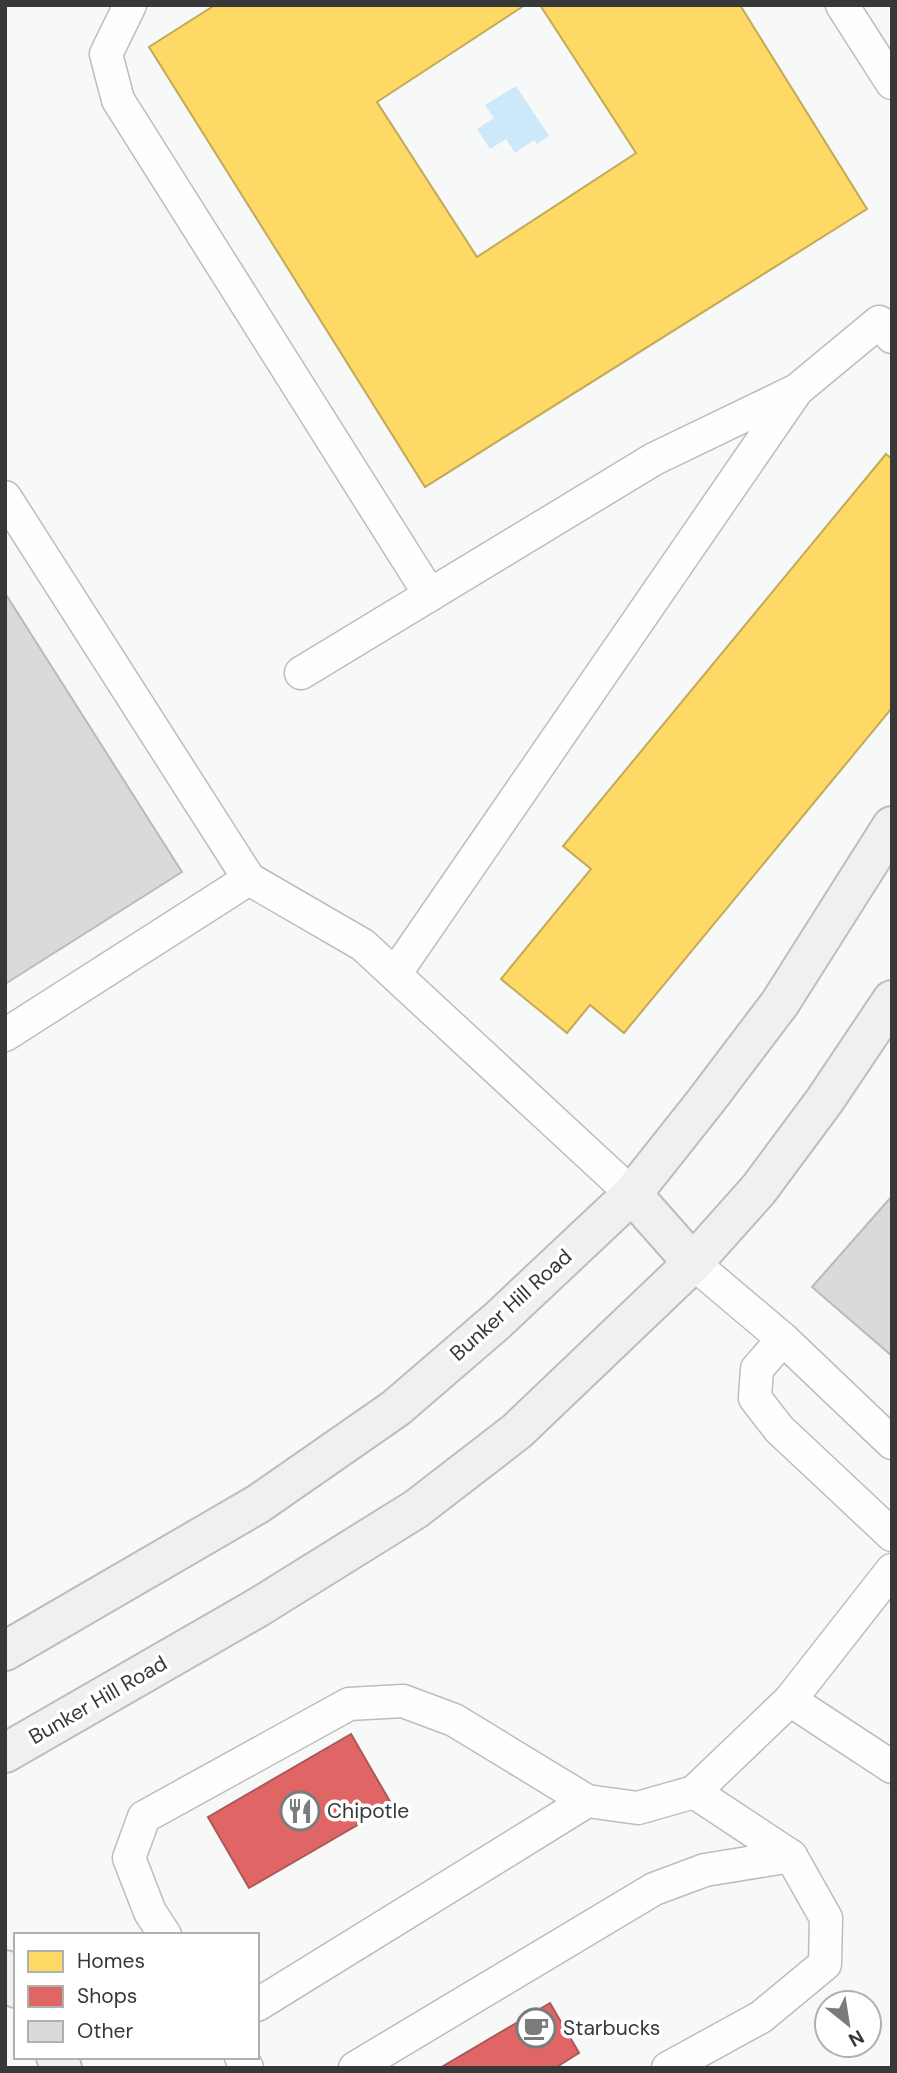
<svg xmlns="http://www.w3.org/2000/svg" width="897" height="2073" font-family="'DM Sans',sans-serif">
  <rect width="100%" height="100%" fill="#f6f9f8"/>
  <path fill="#cde8f9" d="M516 86 549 136 537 144 534 140 515 153 506 139 490 149 477 129 494 118 485 105Z"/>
  <g fill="#ffd966" stroke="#c3a958" stroke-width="2">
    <path d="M215 5H525L377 102 477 257 636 153 540 5H740L867 209 425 487 149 47Z"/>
    <path d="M886 454 892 459V708L624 1033 590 1005 567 1033 501 979 591 869 563 846Z"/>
  </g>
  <g fill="#e06666" stroke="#ad5858" stroke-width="2">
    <path d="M351 1734 392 1805 249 1888 208 1817Z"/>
    <path d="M550 2003 579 2053 555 2068H440Z"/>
  </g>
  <g fill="#d9dbdb" stroke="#b8bbba" stroke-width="2">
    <path d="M5 593 182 872 5 984Z"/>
    <path d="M892 1196V1356L812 1287Z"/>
  </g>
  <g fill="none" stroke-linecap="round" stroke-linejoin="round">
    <g stroke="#bbbebd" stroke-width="35">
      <g id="lane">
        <path d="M130 5 106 54 118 100 430 595"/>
        <path d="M842 5 892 83"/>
        <path d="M5 497 249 879 5 1035"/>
        <path d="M301 673 654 459 795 391"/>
        <path d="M249 879 363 945 632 1194"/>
        <path d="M395 974 797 390 879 322 892 337"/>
        <path d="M693 1263 783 1339 892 1443"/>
        <path d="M783 1339 757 1369 755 1398 779 1429 892 1535"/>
        <path d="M790 1700 892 1767"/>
        <path d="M165 1935 150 1912 129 1858 144 1817 349 1704 403 1701 454 1720 587 1801 638 1808 694 1792 790 1700 892 1570"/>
        <path d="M257 2005 587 1801"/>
        <path d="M241 2057 247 2068"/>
        <path d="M355 2068 654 1889 705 1870 791 1856"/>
        <path d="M668 2068 761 2017 825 1964 826 1918 791 1856 694 1792"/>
      </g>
    </g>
    <g stroke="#bbbebd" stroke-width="42">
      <g id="secondary">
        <path d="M632 1194 693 1263"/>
        <path d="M5 1651 258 1504 396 1408 497 1321 632 1194 705 1102 780 1003 892 826"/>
        <path d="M5 1753 257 1608 416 1509 517 1431 693 1263 759 1189 825 1100 892 1000"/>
        <path d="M5 1970 16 1988"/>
        <path d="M56 2057 62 2068"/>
      </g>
    </g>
    <use href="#lane" stroke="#fefefe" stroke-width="32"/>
    <use href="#secondary" stroke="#eef1f0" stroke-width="38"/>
  </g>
  <defs>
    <g id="restaurant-ring" transform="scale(2.0125)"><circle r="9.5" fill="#fff" stroke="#7a7c7c" stroke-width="1.5"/><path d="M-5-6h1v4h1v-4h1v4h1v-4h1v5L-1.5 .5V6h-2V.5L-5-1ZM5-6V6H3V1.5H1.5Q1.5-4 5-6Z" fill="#7a7c7c"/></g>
    <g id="cafe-ring" transform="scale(2.0125)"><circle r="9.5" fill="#fff" stroke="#7a7c7c" stroke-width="1.5"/><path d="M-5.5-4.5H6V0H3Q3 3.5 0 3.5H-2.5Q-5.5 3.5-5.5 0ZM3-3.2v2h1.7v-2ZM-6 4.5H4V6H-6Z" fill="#7a7c7c"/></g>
  </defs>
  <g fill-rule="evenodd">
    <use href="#restaurant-ring" x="300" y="1811"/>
    <use href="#cafe-ring" x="536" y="2028"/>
  </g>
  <g text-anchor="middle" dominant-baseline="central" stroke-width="7" stroke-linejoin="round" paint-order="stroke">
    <g font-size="21" fill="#373939" stroke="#fff">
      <text transform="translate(511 1305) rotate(-42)">Bunker Hill Road</text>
      <text transform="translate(98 1700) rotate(-30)">Bunker Hill Road</text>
    </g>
    <g font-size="21" fill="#373939" stroke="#fff" text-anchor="start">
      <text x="327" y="1811">Chipotle</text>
      <text x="563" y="2028">Starbucks</text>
    </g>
  </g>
  <rect width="897" height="2073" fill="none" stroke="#373939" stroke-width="14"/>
  <rect x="14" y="1933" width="245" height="126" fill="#ffffff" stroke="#afb0b0" stroke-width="2"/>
  <rect x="28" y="1951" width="35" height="21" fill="#ffd966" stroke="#afb0b0" stroke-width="2"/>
  <text x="77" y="1968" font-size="21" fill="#373939">Homes</text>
  <rect x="28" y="1986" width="35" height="21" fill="#e06666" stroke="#afb0b0" stroke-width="2"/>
  <text x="77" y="2003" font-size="21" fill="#373939">Shops</text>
  <rect x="28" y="2021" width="35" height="21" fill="#d9dbdb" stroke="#afb0b0" stroke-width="2"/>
  <text x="77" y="2038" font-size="21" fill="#373939">Other</text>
  <g transform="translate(848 2024) rotate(150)"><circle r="33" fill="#ffffff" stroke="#afb0b0" stroke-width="2"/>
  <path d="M0-5L12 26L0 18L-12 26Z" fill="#7a7c7c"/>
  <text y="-10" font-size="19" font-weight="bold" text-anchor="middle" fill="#373939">N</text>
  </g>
</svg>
